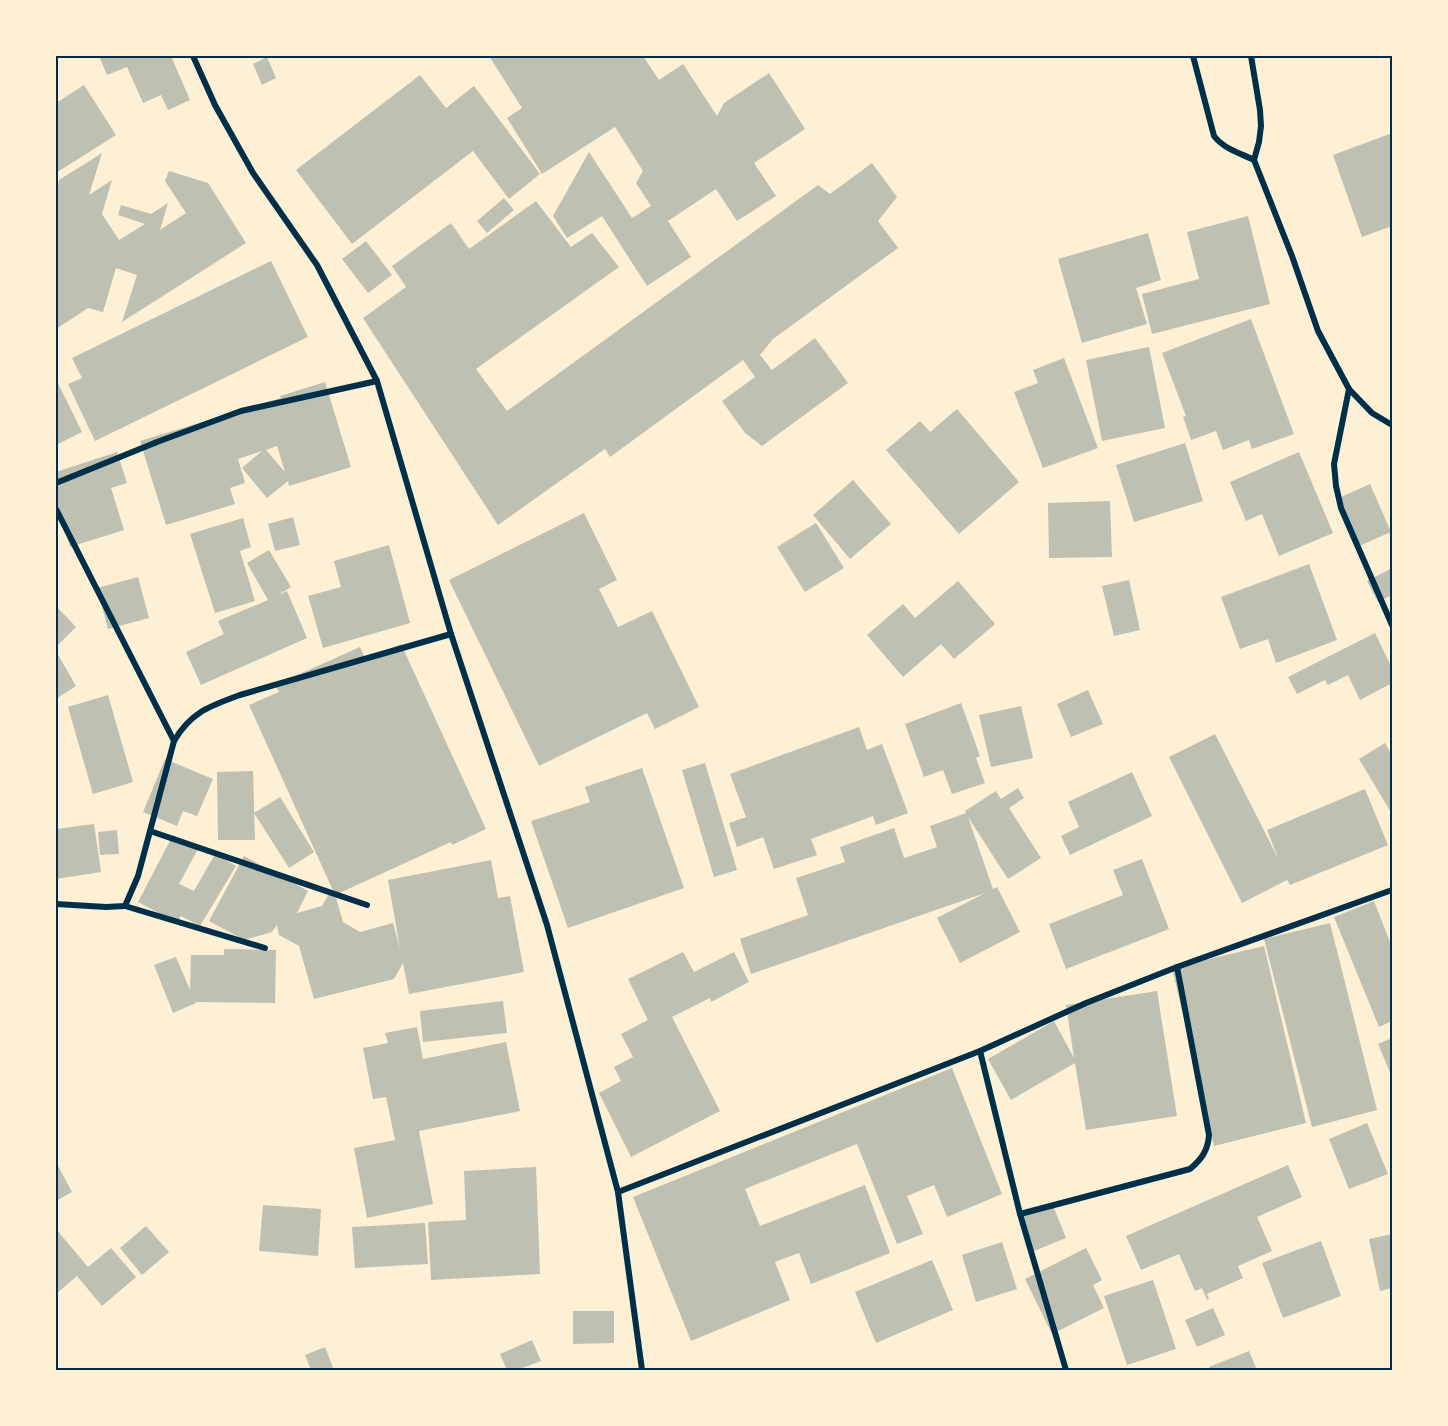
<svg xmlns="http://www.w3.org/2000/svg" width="1448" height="1426" font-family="'Exo 2',sans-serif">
  <rect width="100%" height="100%" fill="#fdf0d5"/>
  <g fill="#bec0b2" fill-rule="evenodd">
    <path d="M99 56H171L190 100 168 110 161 95 143 103 127 67 107 75Z"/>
    <path d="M489 56H643L659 80 683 64 717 116 724 103 769 73 805 129 754 163 776 196 737 221 716 189 668 221 691 257 647 286 602 216 567 238 553 216 589 152 632 218 651 206 636 183 643 171 615 127 542 174 507 118 522 108Z"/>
    <path d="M267 57 276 78 262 85 253 64Z"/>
    <path d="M420 75 446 108 474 86 540 174 509 199 473 151 352 244 296 170Z"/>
    <path d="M84 85 116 135 56 173V103Z"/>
    <path d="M1392 133V226L1362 237 1333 155Z"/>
    <path d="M102 153 89 195 112 180 102 214 119 240 145 224 118 215 121 205 151 214 168 203 160 230 186 213 165 181 169 171 208 183 246 243 122 322 137 275 116 268 103 312 88 308 56 329V191L59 180Z"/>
    <path d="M872 163 897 197 878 221 898 248 773 339 760 355 772 370 815 338 848 383 762 446 745 433 722 401 755 377 743 360 610 457 605 449 498 525 363 318 406 287 392 266 451 223 469 249 536 201 571 247 592 233 619 267 476 369 507 411 818 185 830 194Z"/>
    <path d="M504 198 514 210 487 233 477 221Z"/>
    <path d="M1248 216 1270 304 1152 334 1142 294 1199 279 1187 232Z"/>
    <path d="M1148 233 1161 280 1136 288 1147 324 1082 343 1058 259Z"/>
    <path d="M366 241 392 275 368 293 342 259Z"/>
    <path d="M271 261 308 337 95 441 68 384 82 378 72 358Z"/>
    <path d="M1251 319 1294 434 1252 449 1249 440 1223 450 1216 431 1191 440 1183 417 1186 416 1162 353Z"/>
    <path d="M1149 347 1165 428 1102 441 1086 360Z"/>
    <path d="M1064 358 1098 448 1043 468 1014 392 1038 383 1033 370Z"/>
    <path d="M56 379 82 432 56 445Z"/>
    <path d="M325 382 351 467 289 486 288 481 267 498 242 468 262 451 238 459 245 483 230 488 235 504 166 525 140 441 281 398 280 396ZM277 446 285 472 266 450Z"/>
    <path d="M957 409 1019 482 959 534 886 450 920 421 930 432Z"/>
    <path d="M1185 443 1203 501 1134 522 1116 465Z"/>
    <path d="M117 452 127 483 111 488 124 530 70 547 56 500V472Z"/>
    <path d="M1299 452 1333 533 1279 556 1262 514 1246 521 1230 482Z"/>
    <path d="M853 480 891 524 850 559 813 515Z"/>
    <path d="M1370 484 1391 532 1359 546 1339 498Z"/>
    <path d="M1110 501 1112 557 1049 558 1048 503Z"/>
    <path d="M584 513 617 580 599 589 618 627 652 611 699 707 655 729 647 713 539 766 449 580Z"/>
    <path d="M293 517 300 545 275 551 268 524Z"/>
    <path d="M243 518 251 547 240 551 255 601 215 613 190 534Z"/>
    <path d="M816 523 844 568 805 592 777 547Z"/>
    <path d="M389 545 410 623 323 648 308 596 341 587 334 561Z"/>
    <path d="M269 550 291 587 278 595 287 591 307 638 201 685 186 652 224 634 218 621 268 600 247 563Z"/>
    <path d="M1309 564 1337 640 1276 663 1268 639 1240 649 1221 597Z"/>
    <path d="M1392 568V595L1378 602 1367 581Z"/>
    <path d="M138 577 149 618 108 629 97 588Z"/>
    <path d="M1129 580 1140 630 1114 636 1102 586Z"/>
    <path d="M958 581 995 624 954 659 941 644 903 677 867 635 903 604 915 618Z"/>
    <path d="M56 606 76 627 56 647Z"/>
    <path d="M1375 633 1392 668V683L1360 700 1348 675 1328 685 1325 680 1297 694 1288 677Z"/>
    <path d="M401 644 486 829 452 845 451 842 335 895 249 705 279 692 275 685 360 647 366 660Z"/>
    <path d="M56 651 76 686 56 699Z"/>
    <path d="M1088 690 1103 724 1071 737 1057 704Z"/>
    <path d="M108 695 133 782 93 794 68 707Z"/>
    <path d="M961 703 980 756 976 758 985 783 952 794 943 770 924 777 905 724Z"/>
    <path d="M1021 706 1033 758 991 767 979 715Z"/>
    <path d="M859 727 867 750 882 744 908 813 876 825 873 816 811 839 817 855 774 869 763 837 737 847 729 823 746 817 730 774Z"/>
    <path d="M1215 734 1279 860 1267 830 1365 789 1388 845 1290 885 1287 880 1242 903 1169 757Z"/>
    <path d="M1385 743 1390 752 1392 750V814L1359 759Z"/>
    <path d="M165 759 213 779 197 816 183 811 177 826 143 812Z"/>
    <path d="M705 763 737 870 714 877 682 770Z"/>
    <path d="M642 768 684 888 568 928 531 821 590 802 585 787Z"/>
    <path d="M253 771 255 840H218L217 772Z"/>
    <path d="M1132 772 1152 816 1070 855 1061 836 1079 827 1068 802Z"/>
    <path d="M1018 788 1024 798 1009 808 1041 858 1008 879 968 817 993 889 997 887 1020 932 960 963 937 918 985 893 751 974 740 939 808 915 796 878 845 862 840 847 894 828 904 858 937 847 930 826 966 813 965 811 996 791 1001 799Z"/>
    <path d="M280 797 314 852 289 868 254 813Z"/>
    <path d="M94 824 101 872 56 879V829Z"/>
    <path d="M117 830 119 854 100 855 98 832Z"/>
    <path d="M173 835 198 849 179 884 194 891 215 854 236 866 200 926 181 916 177 923 138 902Z"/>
    <path d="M244 856 308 891 297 913 322 906 329 894 336 898 343 922 360 932 393 923 400 948 388 880 491 860 498 898 510 896 524 972 409 994 403 963 394 979 314 999 299 946 279 935 277 925 272 932 244 940 209 921Z"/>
    <path d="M1142 859 1169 929 1066 969 1049 924 1123 895 1113 870Z"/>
    <path d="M1374 901 1392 947V1021L1379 1027 1334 917Z"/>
    <path d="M1330 923 1377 1110 1312 1127 1264 939Z"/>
    <path d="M1264 946 1306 1123 1214 1146 1172 968Z"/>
    <path d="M224 949 276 950 275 1003 195 1002 196 1003 173 1013 154 965 176 957 190 990 191 955H224Z"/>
    <path d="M683 952 694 972 734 952 749 982 711 1002 710 998 672 1017 720 1111 631 1157 599 1093 621 1081 614 1067 633 1057 621 1034 648 1020 628 979Z"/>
    <path d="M1157 991 1177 1116 1086 1130 1075 1063 1011 1100 988 1059 1054 1021 1074 1058 1066 1005Z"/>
    <path d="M503 1001 507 1033 423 1042 420 1011Z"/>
    <path d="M417 1027 423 1059 506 1042 520 1111 419 1131 433 1204 367 1218 354 1148 395 1140 386 1097 373 1099 363 1048 388 1043 385 1033Z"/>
    <path d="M1392 1038V1077L1378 1044Z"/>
    <path d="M952 1068 1002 1194 947 1217 934 1185 907 1196 923 1234 897 1244 857 1144 745 1189 760 1226 865 1185 890 1253 811 1284 799 1253 775 1262 790 1300 691 1341 633 1197Z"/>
    <path d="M1367 1123 1388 1174 1349 1189 1329 1139Z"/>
    <path d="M56 1162 72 1192 56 1201Z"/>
    <path d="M1288 1165 1302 1197 1257 1217 1272 1251 1238 1266 1243 1278 1207 1294 1209 1299 1207 1300 1202 1288 1195 1291 1179 1254 1141 1270 1126 1236Z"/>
    <path d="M536 1167 540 1274 431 1280 428 1222 466 1220 464 1171Z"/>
    <path d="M1052 1203 1066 1238 1034 1251 1020 1215Z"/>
    <path d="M263 1205 321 1209 318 1256 259 1251Z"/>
    <path d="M425 1223 428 1264 355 1268 352 1227Z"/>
    <path d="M146 1226 169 1252 142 1275 120 1248Z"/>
    <path d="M56 1229 88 1267 111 1248 136 1277 102 1306 77 1276 56 1294Z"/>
    <path d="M1392 1234V1288L1380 1291 1369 1239Z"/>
    <path d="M1321 1241 1341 1296 1283 1318 1262 1263Z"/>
    <path d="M1002 1242 1017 1289 976 1302 962 1255Z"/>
    <path d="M1086 1248 1102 1280 1093 1285 1104 1308 1052 1334 1025 1279Z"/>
    <path d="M932 1260 953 1310 876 1343 855 1292Z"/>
    <path d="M1153 1280 1176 1349 1127 1365 1104 1296Z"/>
    <path d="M1213 1308 1225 1335 1197 1347 1185 1320Z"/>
    <path d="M573 1311H614V1343L573 1344Z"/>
    <path d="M532 1340 541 1361 517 1370H507L500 1354Z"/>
    <path d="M325 1347 334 1370H311L305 1355Z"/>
    <path d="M1249 1351 1257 1370H1211L1209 1367Z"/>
  </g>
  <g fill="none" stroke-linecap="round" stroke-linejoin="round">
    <g stroke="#003049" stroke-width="6">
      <path d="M193 56 215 105 253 173 317 265 377 381 451 634 547 925 618 1192 980 1051 1086 1003 1177 967 1392 890"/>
      <path d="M1193 56 1214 136C1224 149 1240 153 1254 160"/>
      <path d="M1251 56 1260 110 1261 126 1259 142 1254 160 1292 256 1318 331 1349 389 1372 413 1392 425"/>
      <path d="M1349 389 1334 464 1336 486 1341 508 1392 625"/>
      <path d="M56 483 157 442 241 411 377 381"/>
      <path d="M56 509 174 741"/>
      <path d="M150 831 367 905"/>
      <path d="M56 904 106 907 125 906 138 876 174 741C191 712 210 706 240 695L451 634"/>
      <path d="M125 906 265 948"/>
      <path d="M980 1051 1020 1214 1066 1370"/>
      <path d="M618 1192 642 1370"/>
      <path d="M1020 1214 1190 1169C1202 1159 1208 1150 1209 1135L1177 967"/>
    </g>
  </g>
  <rect width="1448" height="1426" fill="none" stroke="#fdf0d5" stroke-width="114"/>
  <rect x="57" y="57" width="1334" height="1312" fill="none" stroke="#003049" stroke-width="2"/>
</svg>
